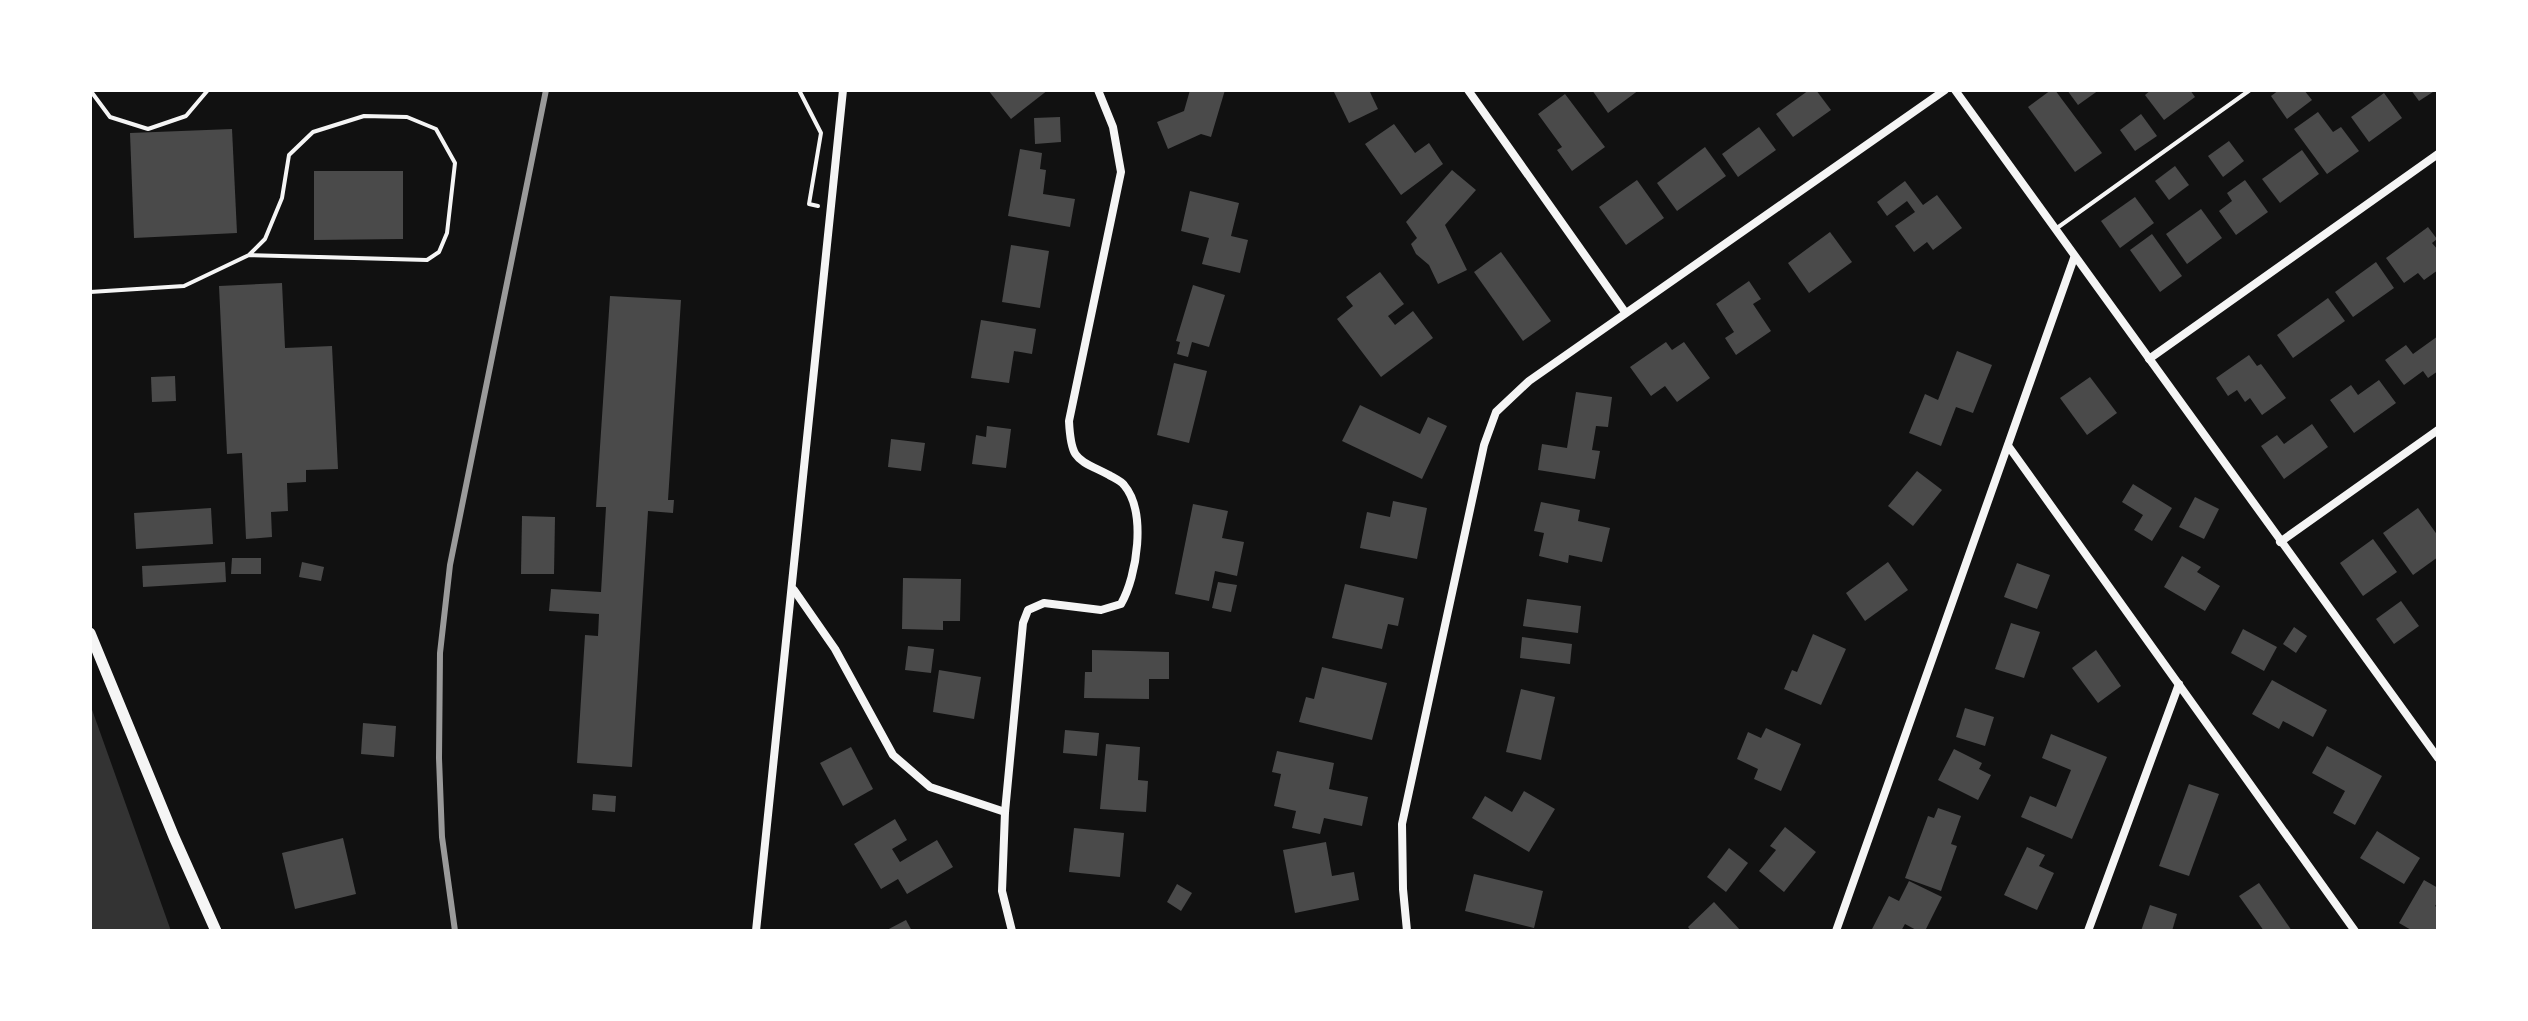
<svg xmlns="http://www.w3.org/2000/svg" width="2528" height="1021" font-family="'Archivo Narrow',sans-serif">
  <rect width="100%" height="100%" fill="#111"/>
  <path fill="#333" d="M90 704 171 931H90Z"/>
  <g fill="#4a4a4a">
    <path d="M988 90H1048L1011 119Z"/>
    <path d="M1190 90H1225L1211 137 1201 134 1168 149 1157 122 1184 111Z"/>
    <path d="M1333 90H1369L1378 109 1349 123Z"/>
    <path d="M1592 90H1639L1608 113Z"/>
    <path d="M1809 90H1816L1831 110 1793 137 1776 114Z"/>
    <path d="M2051 90H2055L2102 153 2075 172 2028 107Z"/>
    <path d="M2067 90H2099L2078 105Z"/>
    <path d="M2151 90H2190L2195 97 2164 120 2145 95Z"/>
    <path d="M2279 90H2304L2312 100 2287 119 2271 96Z"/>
    <path d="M2411 90H2436L2419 101Z"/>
    <path d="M2384 93 2402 118 2369 142 2351 117Z"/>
    <path d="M1565 94 1605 147 1572 171 1557 150 1562 147 1538 114Z"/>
    <path d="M2318 112 2333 132 2341 127 2359 151 2327 174 2294 129Z"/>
    <path d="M2141 114 2157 136 2135 151 2120 130Z"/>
    <path d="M1060 117 1061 142 1035 144 1034 118Z"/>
    <path d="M1394 124 1415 153 1429 143 1443 164 1401 195 1365 144Z"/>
    <path d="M1759 127 1776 150 1738 177 1722 154Z"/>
    <path d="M232 129 237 233 134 238 130 133Z"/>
    <path d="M2229 141 2244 161 2223 177 2208 156Z"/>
    <path d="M1705 147 1726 176 1677 211 1657 183Z"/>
    <path d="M1020 149 1042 153 1040 169 1046 170 1043 194 1075 199 1070 227 1008 216Z"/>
    <path d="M2302 150 2319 174 2280 203 2262 179Z"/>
    <path d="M2175 166 2189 185 2169 200 2155 181Z"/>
    <path d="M1452 170 1476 190 1445 225 1467 270 1438 284 1429 265 1416 254 1411 244 1417 238 1406 222Z"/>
    <path d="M314 171H403V239L314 240Z"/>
    <path d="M1637 180 1664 218 1626 245 1599 207Z"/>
    <path d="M2245 180 2268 212 2236 235 2219 211 2232 201 2227 193Z"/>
    <path d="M1905 181 1923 205 1937 195 1962 228 1933 250 1927 242 1914 252 1895 226 1915 212 1907 201 1887 216 1877 202Z"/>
    <path d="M1190 191 1239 203 1231 236 1248 240 1240 273 1202 264 1209 238 1181 231Z"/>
    <path d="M2135 197 2154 223 2120 248 2101 221Z"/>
    <path d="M2201 209 2222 238 2187 264 2166 234Z"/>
    <path d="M2428 227 2437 239 2432 243 2438 250V270L2424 280 2418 273 2404 283 2386 258Z"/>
    <path d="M1830 232 1852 262 1809 293 1788 263Z"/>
    <path d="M2152 234 2182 276 2160 292 2130 250Z"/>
    <path d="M1011 245 1049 251 1040 308 1002 302Z"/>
    <path d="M1501 252 1551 321 1523 341 1474 272Z"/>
    <path d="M2376 262 2394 288 2353 317 2335 292Z"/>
    <path d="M1380 272 1404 304 1388 316 1395 325 1413 311 1433 338 1381 377 1337 319 1353 306 1346 297Z"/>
    <path d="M1749 281 1761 299 1753 304 1771 331 1736 355 1725 338 1734 332 1716 304Z"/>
    <path d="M282 283 285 348 332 346 338 469 306 470V482L287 483 288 511 271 512 272 537 246 539 242 453 227 454 219 286Z"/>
    <path d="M1193 285 1225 295 1209 347 1192 342 1188 357 1177 354 1180 342 1176 341Z"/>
    <path d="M610 296 681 300 668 500H674L673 513 648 511 632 767 577 763 585 635 598 636 599 614 549 611 551 589 601 592 606 507H596Z"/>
    <path d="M2328 298 2345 321 2293 358 2277 335Z"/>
    <path d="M981 320 1036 329 1032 354 1014 351 1009 383 971 378Z"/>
    <path d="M2438 336V371L2428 378 2423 371 2404 385 2385 360 2406 345 2413 354Z"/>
    <path d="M1666 342 1672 350 1684 342 1710 378 1677 402 1665 386 1651 396 1630 367Z"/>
    <path d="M1957 351 1992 365 1973 413 1956 407 1941 446 1909 433 1925 394 1938 400Z"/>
    <path d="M2249 355 2257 366 2261 364 2286 398 2262 415 2250 398 2245 402 2237 390 2228 396 2216 378Z"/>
    <path d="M1174 363 1207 371 1189 443 1157 435Z"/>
    <path d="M175 376 176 401 152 402 151 377Z"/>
    <path d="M2090 377 2117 413 2087 435 2060 398Z"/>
    <path d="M2379 380 2396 403 2354 433 2330 400 2351 385 2358 395Z"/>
    <path d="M1576 392 1612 397 1608 427 1596 426 1592 450 1600 451 1595 479 1538 470 1542 444 1567 448Z"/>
    <path d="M1360 405 1420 434 1428 417 1447 426 1422 479 1342 441Z"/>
    <path d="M2312 424 2328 447 2284 479 2261 446 2277 435 2284 444Z"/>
    <path d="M987 426 1011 429 1006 468 972 464 976 435 986 437Z"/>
    <path d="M891 439 925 443 921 471 888 467Z"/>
    <path d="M1917 471 1942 490 1913 526 1888 506Z"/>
    <path d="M2133 484 2172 508 2152 541 2134 530 2143 515 2122 502Z"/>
    <path d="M2195 497 2219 509 2204 539 2179 527Z"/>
    <path d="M1393 501 1427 508 1417 559 1360 548 1367 512 1390 517Z"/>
    <path d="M1541 502 1580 510 1578 521 1610 528 1602 562 1569 555 1568 563 1539 556 1544 533 1534 531Z"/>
    <path d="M1193 504 1228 511 1222 538 1244 542 1237 576 1215 571 1209 601 1175 594Z"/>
    <path d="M211 508 213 544 136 549 134 513Z"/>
    <path d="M2418 508 2438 536V557L2413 575 2383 533Z"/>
    <path d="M522 516 555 517 554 574H521Z"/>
    <path d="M2373 539 2397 572 2363 596 2340 563Z"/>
    <path d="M2182 556 2201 567 2197 572 2220 586 2205 611 2164 587Z"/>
    <path d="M232 558H261V574H231Z"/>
    <path d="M225 562 226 582 143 587 142 566Z"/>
    <path d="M302 562 324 567 321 581 299 577Z"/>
    <path d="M1888 562 1908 590 1865 621 1846 593Z"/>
    <path d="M2017 563 2050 575 2037 609 2004 597Z"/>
    <path d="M903 578 961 579 960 621H943V630L902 629Z"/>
    <path d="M1218 582 1237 585 1231 612 1212 608Z"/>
    <path d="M1345 584 1404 598 1398 626 1388 624 1382 649 1332 638Z"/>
    <path d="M1527 599 1581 606 1578 633 1523 626Z"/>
    <path d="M2401 601 2419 626 2394 644 2376 619Z"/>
    <path d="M2011 623 2040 632 2024 678 1995 669Z"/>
    <path d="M2294 627 2307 636 2296 653 2283 644Z"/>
    <path d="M2243 629 2277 647 2264 671 2231 653Z"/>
    <path d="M1813 634 1846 649 1821 705 1784 689 1792 670 1797 672Z"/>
    <path d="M1522 637 1572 644 1570 664 1520 658Z"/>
    <path d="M908 646 934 649 931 673 905 670Z"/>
    <path d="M1092 650 1169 652V679H1149V699L1084 698 1085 672H1092Z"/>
    <path d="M2096 650 2121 686 2098 703 2072 668Z"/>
    <path d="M1322 667 1387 683 1372 740 1299 722 1306 697 1314 699Z"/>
    <path d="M939 670 981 677 974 719 933 712Z"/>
    <path d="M2272 680 2327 710 2313 737 2283 721 2279 729 2252 714Z"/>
    <path d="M1521 689 1555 697 1541 760 1506 752Z"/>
    <path d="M1965 708 1994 717 1985 746 1956 737Z"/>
    <path d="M363 723 396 726 394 757 361 754Z"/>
    <path d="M1766 728 1801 744 1781 791 1754 779 1758 769 1737 759 1748 732 1761 738Z"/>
    <path d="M1065 730 1099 733 1097 756 1063 753Z"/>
    <path d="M2051 734 2107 757 2072 839 2021 817 2030 796 2056 807 2071 770 2042 758Z"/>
    <path d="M1106 744 1140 747 1138 780 1148 781 1146 812 1100 809Z"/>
    <path d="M2327 746 2382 776 2355 825 2333 813 2345 791 2312 773Z"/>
    <path d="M851 747 873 789 843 806 820 763Z"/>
    <path d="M1954 749 1982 763 1979 769 1991 775 1978 800 1938 780Z"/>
    <path d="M1277 751 1334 763 1329 789 1368 797 1362 826 1324 818 1320 834 1292 828 1296 811 1274 806 1281 774 1272 772Z"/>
    <path d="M2189 784 2219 794 2189 876 2159 866Z"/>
    <path d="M1524 791 1555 809 1529 852 1472 818 1485 796 1512 812Z"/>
    <path d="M593 794 616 796 615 812 592 810Z"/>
    <path d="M1938 808 1961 816 1951 844 1957 846 1941 891 1905 878 1928 816 1934 818Z"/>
    <path d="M895 819 907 840 892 849 900 862 937 840 953 867 907 894 898 879 881 889 854 844Z"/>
    <path d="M1785 827 1816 852 1784 892 1759 871 1776 850 1770 846Z"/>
    <path d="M1074 828 1124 833 1120 877 1069 872Z"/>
    <path d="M2377 831 2420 858 2404 884 2360 858Z"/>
    <path d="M343 838 356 894 295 909 282 853Z"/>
    <path d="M1326 842 1332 876 1354 872 1359 900 1295 913 1283 850Z"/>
    <path d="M2027 847 2045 855 2039 866 2054 873 2037 910 2004 895Z"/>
    <path d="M1729 848 1748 863 1726 892 1707 877Z"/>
    <path d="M1474 874 1543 891 1534 928 1465 911Z"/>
    <path d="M2424 880 2438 888V902L2435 906 2438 908V931H2413L2399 923Z"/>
    <path d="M1909 881 1942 897 1925 931H1918L1905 924 1901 931H1871L1889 896 1899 901Z"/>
    <path d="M2259 883 2292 931H2264L2239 896Z"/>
    <path d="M1177 884 1192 893 1181 911 1167 902Z"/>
    <path d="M1714 902 1741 931H1691L1688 927Z"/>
    <path d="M2150 905 2177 914 2172 931H2141Z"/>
    <path d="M906 920 912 931H885Z"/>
  </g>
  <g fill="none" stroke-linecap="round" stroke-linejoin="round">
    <g stroke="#f5f5f5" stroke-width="4">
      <path d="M90 90 110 117 148 129 186 116 208 90"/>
      <path d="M799 90 821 133 809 204 818 206"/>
    </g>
    <g stroke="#f5f5f5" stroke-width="4">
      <path d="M2057 228 2250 90"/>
      <path d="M90 292 184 286 249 255 265 239 282 198 289 155 313 132 364 116 407 117 436 129 455 163 447 233 439 252 427 260 249 255"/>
    </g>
    <g stroke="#f5f5f5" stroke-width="8">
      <path d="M1468 90 1625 312"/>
      <path d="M1955 90 2438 758"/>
      <path d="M2149 359 2438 154"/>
      <path d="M2009 447 2355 931"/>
      <path d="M2280 542 2438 430"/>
      <path d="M794 590 835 649 893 755 930 787 1005 812"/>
      <path d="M756 931 843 90"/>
      <path d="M1012 931 1002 891 1005 812 1023 623 1028 610 1044 603 1101 610 1121 604C1137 576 1147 512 1124 485 1121 481 1114 478 1109 475 1076 458 1071 461 1069 421L1121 172 1113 127 1098 90"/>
      <path d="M1407 931 1403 889 1402 824 1484 445 1496 412 1529 381 1945 90"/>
      <path d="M1836 931 2074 258"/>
      <path d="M2088 931 2179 684"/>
    </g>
    <path stroke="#f5f5f5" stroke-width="11" d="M90 633 174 837 216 931"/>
    <path stroke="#9a9a9a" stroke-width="6" d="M455 931 442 837 439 758 440 653 450 565 546 90"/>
  </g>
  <rect width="2528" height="1021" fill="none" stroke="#ffffff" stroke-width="184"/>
</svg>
